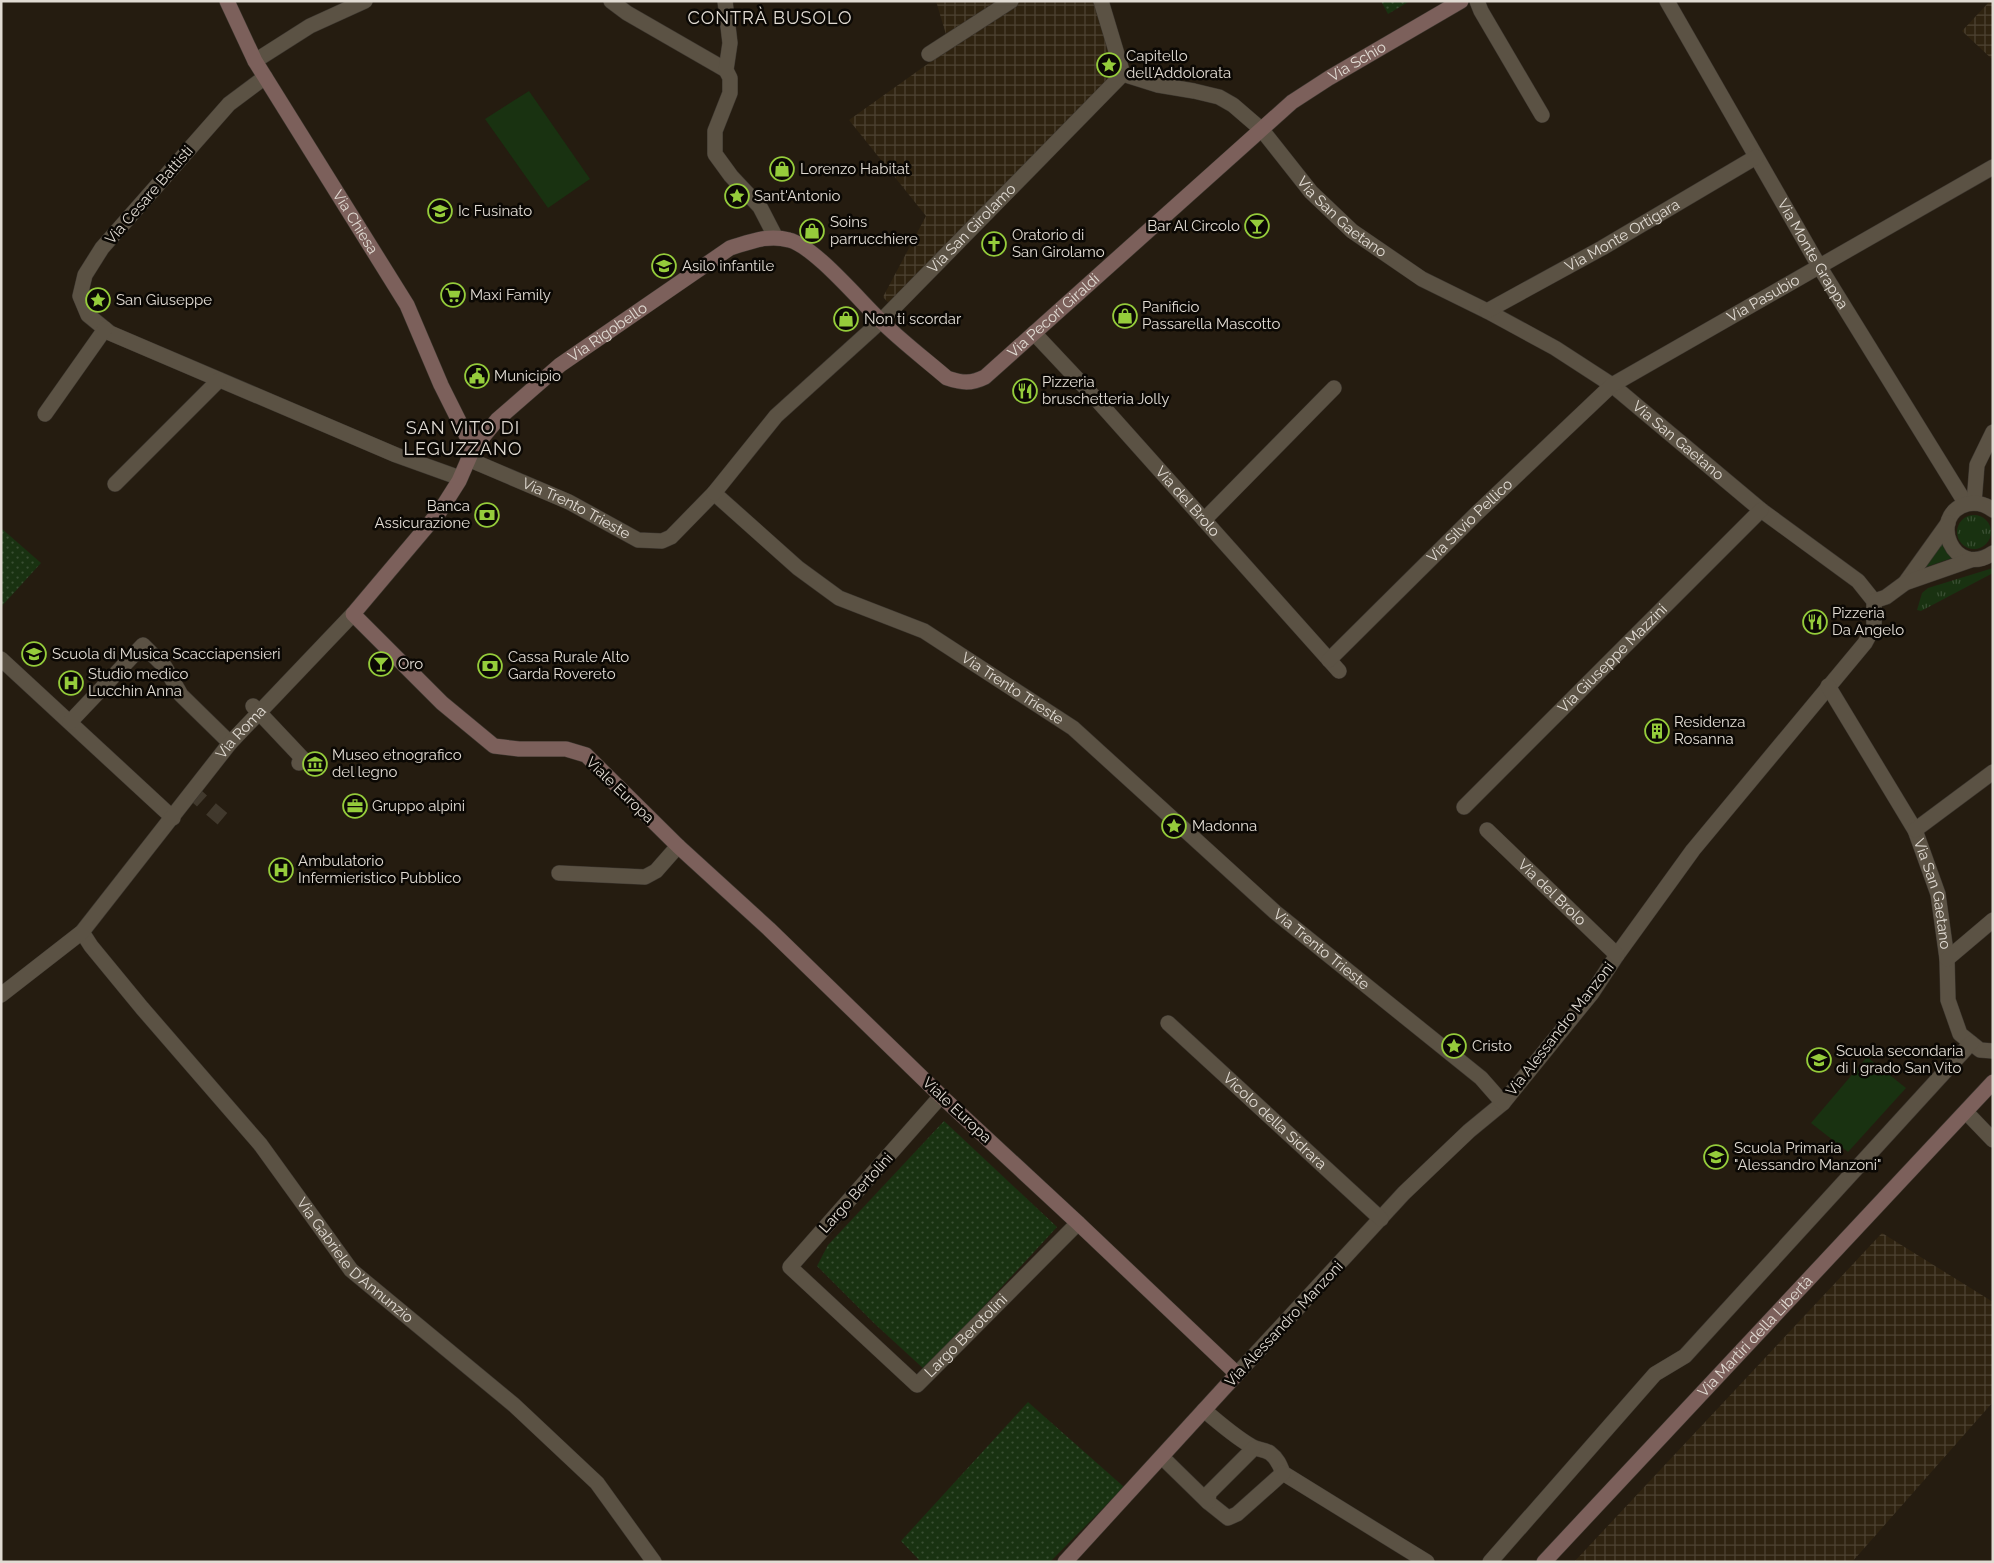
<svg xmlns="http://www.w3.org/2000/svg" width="1994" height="1563" font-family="Raleway,sans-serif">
  <defs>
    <pattern id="industrial-grid" width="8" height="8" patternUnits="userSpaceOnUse" patternTransform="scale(1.25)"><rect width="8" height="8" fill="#2f2310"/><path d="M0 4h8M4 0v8" fill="none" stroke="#4d4232"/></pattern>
    <pattern id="grass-tufts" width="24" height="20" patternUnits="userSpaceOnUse" patternTransform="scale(1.25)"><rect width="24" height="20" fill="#193211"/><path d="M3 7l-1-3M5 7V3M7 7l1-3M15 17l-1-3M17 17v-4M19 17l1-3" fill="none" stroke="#3a4f33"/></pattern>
    <pattern id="park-dots" width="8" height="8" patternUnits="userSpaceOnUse" patternTransform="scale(1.25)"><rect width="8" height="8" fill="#193211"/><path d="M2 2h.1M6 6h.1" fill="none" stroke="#3a4f33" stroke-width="1.8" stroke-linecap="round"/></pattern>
  </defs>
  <rect width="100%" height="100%" fill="#251c10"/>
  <g fill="url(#industrial-grid)">
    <path d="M936 1H1095L1116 60 1111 77 893 308 883 297 926 216 849 120 950 48Z"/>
    <path d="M1990 1H1993V60L1962 31Z"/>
    <path d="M1882 1233 1993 1302V1402L1852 1562H1574Z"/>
  </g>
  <g fill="url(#grass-tufts)">
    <circle cx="1974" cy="532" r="17"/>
    <path d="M1941 542 1952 558 1918 570Z"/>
    <path d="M1993 568V573L1921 611 1917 610 1922 593 1928 588Z"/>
  </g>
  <g fill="url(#park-dots)">
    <path d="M1381 1H1410L1388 14Z"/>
    <path d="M1 528 41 563 1 607Z"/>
    <path d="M944 1121 1057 1227 925 1370 876 1325 817 1266 828 1245Z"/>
    <path d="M1028 1402 1124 1487 1050 1562H921L901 1541Z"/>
  </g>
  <g fill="#193211">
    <path d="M529 91 590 179 548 208 485 119Z"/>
    <path d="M1867 1057 1906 1088 1848 1152 1811 1123Z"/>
  </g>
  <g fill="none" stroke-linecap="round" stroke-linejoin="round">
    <g stroke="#41392d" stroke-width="15" stroke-dasharray="15 8" stroke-linecap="butt">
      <path d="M192 792 202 801"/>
      <path d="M211 809 224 820"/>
    </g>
    <g stroke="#3c362f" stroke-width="16">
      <g id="street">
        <path d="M611 1 627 13 726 70"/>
        <path d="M725 1 730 43 726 70 730 78V93L715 131V154L731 176 760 207 775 236"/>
        <path d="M1101 1 1123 74"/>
        <path d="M1477 1 1481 11 1542 115"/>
        <path id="s1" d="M1667 1 1819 266 1966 504"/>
        <path d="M929 54 1011 1"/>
        <path d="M255 61 310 26 365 1"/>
        <path id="s2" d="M1123 74 1158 85 1194 91 1219 97 1233 105 1262 130 1311 192 1352 231 1422 279 1487 311 1555 348 1612 385 1761 510 1858 581 1874 601V626L1865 643 1693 850 1617 955 1592 993 1503 1103 1469 1131 1404 1193 1237 1374"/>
        <path d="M265 77 229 104 102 248 85 275 80 296 88 315 110 333 396 455 460 478"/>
        <path id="s3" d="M1487 311 1602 248 1756 157"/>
        <path id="s4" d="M1034 333 1097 400 1339 671"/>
        <path d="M45 414 105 329"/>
        <path id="s5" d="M468 459 569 502 638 540 662 541 671 537 714 493 798 568 839 598 924 631 1073 728 1275 912 1481 1078 1503 1103"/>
        <path d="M115 484 219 380"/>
        <path id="s6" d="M714 493 776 416 881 321 1123 74"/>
        <path d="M1974 503 1977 465 1993 432"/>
        <path d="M1993 510C1985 504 1976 502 1967 504 1927 515 1953 580 1993 553"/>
        <path d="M1204 520 1334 388"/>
        <path d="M1905 583 1948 523"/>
        <path d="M1874 601 1886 597 1905 583 1971 560"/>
        <path d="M1 659 173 818"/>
        <path id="s7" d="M1329 660 1476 514 1612 385 1993 167"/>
        <path id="s8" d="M1828 686 1915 830 1938 894 1947 959 1948 1000 1960 1034 1980 1050 1993 1051"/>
        <path d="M253 706 303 759 299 763"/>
        <path d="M70 722 143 645 165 667 181 695 230 743"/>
        <path id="s9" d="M1464 807 1761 510"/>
        <path id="s10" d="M1487 830 1617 955"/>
        <path d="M1915 830 1993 772"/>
        <path d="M559 873 645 877 656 871 678 846"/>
        <path id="s11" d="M82 932 91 946 142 1008 260 1144 351 1270 514 1405 597 1483 654 1562"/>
        <path d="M1947 959 1993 920"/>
        <path id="s12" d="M1 995 82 932 230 743 353 614"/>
        <path id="s13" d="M1168 1023 1381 1219"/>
        <path id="s14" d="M941 1096 790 1267 917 1385 1078 1223"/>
        <path d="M1966 1112 1993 1140"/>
        <path d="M1204 1410C1219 1423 1234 1436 1251 1446 1257 1450 1264 1449 1270 1453 1277 1458 1280 1465 1283 1473L1427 1562"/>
        <path d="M1254 1448 1209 1493 1208 1502 1228 1518 1237 1514 1283 1473"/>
        <path d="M1162 1457 1208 1502"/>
        <path d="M1490 1562 1655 1374 1685 1356 1971 1043"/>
      </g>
    </g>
    <g stroke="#3c362f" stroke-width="16">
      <g id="secondary">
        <path id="s15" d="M227 1 255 61 407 305 441 385 473 449"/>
        <path id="s16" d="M1065 1562 1237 1374 1078 1223 941 1096 769 929 678 846 586 755 566 749H519L494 746 442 703 353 614 440 511 459 481 473 449 497 420 560 365 730 248C750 242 768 234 789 240 814 246 860 301 880 320 901 341 925 359 947 378 962 383 971 384 985 377L1292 102 1329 78 1461 1"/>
        <path id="s17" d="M1544 1562 1993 1082"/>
      </g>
    </g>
    <use href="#street" stroke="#5b5244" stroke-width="15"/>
    <use href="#secondary" stroke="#7c605b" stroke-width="15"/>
  </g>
  <defs>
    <g id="sight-ring" transform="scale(1.25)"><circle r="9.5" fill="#0b0804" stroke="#95cc3b" stroke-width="1.5"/><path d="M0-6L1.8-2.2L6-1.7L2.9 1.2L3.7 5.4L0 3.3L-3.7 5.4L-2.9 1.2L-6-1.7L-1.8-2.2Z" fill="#95cc3b"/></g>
    <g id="shop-ring" transform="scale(1.25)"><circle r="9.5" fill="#0b0804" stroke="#95cc3b" stroke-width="1.5"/><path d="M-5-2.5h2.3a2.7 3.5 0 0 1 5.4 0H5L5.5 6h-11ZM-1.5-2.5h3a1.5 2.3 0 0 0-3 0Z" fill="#95cc3b"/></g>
    <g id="school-ring" transform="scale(1.25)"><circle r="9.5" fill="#0b0804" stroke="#95cc3b" stroke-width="1.5"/><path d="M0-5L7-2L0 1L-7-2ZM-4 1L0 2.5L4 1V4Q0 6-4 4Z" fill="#95cc3b"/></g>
    <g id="bar-ring" transform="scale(1.25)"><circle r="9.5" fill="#0b0804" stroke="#95cc3b" stroke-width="1.5"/><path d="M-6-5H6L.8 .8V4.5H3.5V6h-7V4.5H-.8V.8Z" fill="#95cc3b"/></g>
    <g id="church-ring" transform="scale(1.25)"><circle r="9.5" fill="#0b0804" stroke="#95cc3b" stroke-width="1.5"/><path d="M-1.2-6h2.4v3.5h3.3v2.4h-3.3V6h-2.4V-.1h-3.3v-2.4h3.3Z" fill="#95cc3b"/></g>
    <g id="supermarket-ring" transform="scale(1.25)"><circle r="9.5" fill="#0b0804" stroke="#95cc3b" stroke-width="1.5"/><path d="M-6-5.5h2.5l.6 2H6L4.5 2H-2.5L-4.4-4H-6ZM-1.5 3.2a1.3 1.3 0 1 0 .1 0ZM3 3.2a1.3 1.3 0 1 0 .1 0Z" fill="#95cc3b"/></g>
    <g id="civic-ring" transform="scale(1.25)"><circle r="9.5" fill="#0b0804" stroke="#95cc3b" stroke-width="1.5"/><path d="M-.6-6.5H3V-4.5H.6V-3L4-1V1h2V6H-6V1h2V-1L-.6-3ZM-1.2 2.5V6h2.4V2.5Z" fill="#95cc3b"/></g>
    <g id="restaurant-ring" transform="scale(1.25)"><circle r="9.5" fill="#0b0804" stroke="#95cc3b" stroke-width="1.5"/><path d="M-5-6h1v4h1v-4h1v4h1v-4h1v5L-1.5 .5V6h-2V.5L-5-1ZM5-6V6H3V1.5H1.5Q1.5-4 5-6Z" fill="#95cc3b"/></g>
    <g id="bank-ring" transform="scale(1.25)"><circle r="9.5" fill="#0b0804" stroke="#95cc3b" stroke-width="1.5"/><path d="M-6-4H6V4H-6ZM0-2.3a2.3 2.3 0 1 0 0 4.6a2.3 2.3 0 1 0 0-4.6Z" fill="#95cc3b"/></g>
    <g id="hospital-ring" transform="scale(1.25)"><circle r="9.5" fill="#0b0804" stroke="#95cc3b" stroke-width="1.5"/><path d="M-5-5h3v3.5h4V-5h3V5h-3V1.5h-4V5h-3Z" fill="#95cc3b"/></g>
    <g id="building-ring" transform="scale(1.25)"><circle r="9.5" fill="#0b0804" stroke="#95cc3b" stroke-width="1.5"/><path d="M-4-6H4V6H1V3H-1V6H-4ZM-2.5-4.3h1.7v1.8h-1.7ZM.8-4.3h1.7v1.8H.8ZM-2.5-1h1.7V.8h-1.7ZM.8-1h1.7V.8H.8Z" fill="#95cc3b"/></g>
    <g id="museum-ring" transform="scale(1.25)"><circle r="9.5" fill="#0b0804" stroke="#95cc3b" stroke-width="1.5"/><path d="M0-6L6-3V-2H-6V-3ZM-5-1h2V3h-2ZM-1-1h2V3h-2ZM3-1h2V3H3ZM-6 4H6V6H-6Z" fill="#95cc3b"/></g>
    <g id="office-ring" transform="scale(1.25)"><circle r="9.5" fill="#0b0804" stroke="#95cc3b" stroke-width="1.5"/><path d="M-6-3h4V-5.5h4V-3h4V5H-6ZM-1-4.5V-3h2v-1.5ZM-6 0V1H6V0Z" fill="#95cc3b"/></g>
  </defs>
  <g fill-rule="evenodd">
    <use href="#sight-ring" x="1109" y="65"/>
    <use href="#shop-ring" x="782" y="169"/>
    <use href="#sight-ring" x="737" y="196"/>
    <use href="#school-ring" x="440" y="211"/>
    <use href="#bar-ring" x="1257" y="226"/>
    <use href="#shop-ring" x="812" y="231"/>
    <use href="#church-ring" x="994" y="244"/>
    <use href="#school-ring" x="664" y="266"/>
    <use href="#supermarket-ring" x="453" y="295"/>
    <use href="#sight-ring" x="98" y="300"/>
    <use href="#shop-ring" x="1125" y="316"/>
    <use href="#shop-ring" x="846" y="319"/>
    <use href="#civic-ring" x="477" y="376"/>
    <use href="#restaurant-ring" x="1025" y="391"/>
    <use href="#bank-ring" x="487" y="515"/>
    <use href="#restaurant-ring" x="1815" y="622"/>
    <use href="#school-ring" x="34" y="654"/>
    <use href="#bar-ring" x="381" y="664"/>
    <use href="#bank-ring" x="490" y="666"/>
    <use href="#hospital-ring" x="71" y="683"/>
    <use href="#building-ring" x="1657" y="731"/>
    <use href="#museum-ring" x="315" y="764"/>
    <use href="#office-ring" x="355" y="806"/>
    <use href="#sight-ring" x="1174" y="826"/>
    <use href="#hospital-ring" x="281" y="870"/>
    <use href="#sight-ring" x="1454" y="1046"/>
    <use href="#school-ring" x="1819" y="1060"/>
    <use href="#school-ring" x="1716" y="1157"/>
  </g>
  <g text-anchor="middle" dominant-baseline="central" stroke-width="5" stroke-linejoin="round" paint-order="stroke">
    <g font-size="15" fill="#e1dbd3" stroke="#0b0804" text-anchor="start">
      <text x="1126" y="56">Capitello<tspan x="1126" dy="17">dell'Addolorata</tspan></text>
      <text x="800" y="169">Lorenzo Habitat</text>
      <text x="754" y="196">Sant'Antonio</text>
      <text x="458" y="211">Ic Fusinato</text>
      <text x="830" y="222">Soins<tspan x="830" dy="17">parrucchiere</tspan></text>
      <text x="1240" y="226" text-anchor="end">Bar Al Circolo</text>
      <text x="1012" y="235">Oratorio di<tspan x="1012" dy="17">San Girolamo</tspan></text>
      <text x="682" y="266">Asilo infantile</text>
      <text x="470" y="295">Maxi Family</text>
      <text x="116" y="300">San Giuseppe</text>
      <text x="1142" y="307">Panificio<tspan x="1142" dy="17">Passarella Mascotto</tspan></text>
      <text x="864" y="319">Non ti scordar</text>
      <text x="494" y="376">Municipio</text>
      <text x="1042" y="382">Pizzeria<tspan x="1042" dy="17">bruschetteria Jolly</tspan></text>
      <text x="470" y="506" text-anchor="end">Banca<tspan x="470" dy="17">Assicurazione</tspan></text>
      <text x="1832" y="613">Pizzeria<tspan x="1832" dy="17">Da Angelo</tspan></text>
      <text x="52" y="654">Scuola di Musica Scacciapensieri</text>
      <text x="508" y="657">Cassa Rurale Alto<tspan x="508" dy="17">Garda Rovereto</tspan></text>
      <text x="398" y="664">Oro</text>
      <text x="88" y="674">Studio medico<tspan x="88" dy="17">Lucchin Anna</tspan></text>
      <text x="1674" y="722">Residenza<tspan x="1674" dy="17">Rosanna</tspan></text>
      <text x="332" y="755">Museo etnografico<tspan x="332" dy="17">del legno</tspan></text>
      <text x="372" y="806">Gruppo alpini</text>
      <text x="1192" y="826">Madonna</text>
      <text x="298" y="861">Ambulatorio<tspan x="298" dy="17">Infermieristico Pubblico</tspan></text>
      <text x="1472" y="1046">Cristo</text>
      <text x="1836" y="1051">Scuola secondaria<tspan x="1836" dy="17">di I grado San Vito</tspan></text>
      <text x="1734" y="1148">Scuola Primaria<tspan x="1734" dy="17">"Alessandro Manzoni"</tspan></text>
    </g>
    <g font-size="15" fill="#e1dbd3" stroke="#0b0804">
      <text stroke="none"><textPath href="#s16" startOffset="2772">Via Schio</textPath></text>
      <text transform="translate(149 195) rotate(-49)">Via Cesare Battisti</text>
      <text stroke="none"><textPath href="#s2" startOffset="272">Via San Gaetano</textPath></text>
      <text stroke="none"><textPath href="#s15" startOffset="256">Via Chiesa</textPath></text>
      <text stroke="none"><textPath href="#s6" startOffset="370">Via San Girolamo</textPath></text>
      <text stroke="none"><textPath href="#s3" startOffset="155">Via Monte Ortigara</textPath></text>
      <text stroke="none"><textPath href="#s1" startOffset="292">Via Monte Grappa</textPath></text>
      <text stroke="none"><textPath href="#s7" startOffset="569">Via Pasubio</textPath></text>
      <text stroke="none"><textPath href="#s16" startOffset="2375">Via Pecori Giraldi</textPath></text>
      <text stroke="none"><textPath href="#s16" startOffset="1824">Via Rigobello</textPath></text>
      <text stroke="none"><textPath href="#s2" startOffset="678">Via San Gaetano</textPath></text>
      <text stroke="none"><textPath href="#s4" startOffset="228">Via del Brolo</textPath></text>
      <text stroke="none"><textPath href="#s5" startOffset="119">Via Trento Trieste</textPath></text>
      <text stroke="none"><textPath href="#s7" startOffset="198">Via Silvio Pellico</textPath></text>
      <text stroke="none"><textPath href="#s9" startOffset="210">Via Giuseppe Mazzini</textPath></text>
      <text stroke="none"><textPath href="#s5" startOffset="644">Via Trento Trieste</textPath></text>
      <text stroke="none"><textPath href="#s12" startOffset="358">Via Roma</textPath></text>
      <text transform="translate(620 790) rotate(44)">Viale Europa</text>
      <text stroke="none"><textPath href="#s10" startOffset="90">Via del Brolo</textPath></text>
      <text stroke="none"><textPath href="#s8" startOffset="235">Via San Gaetano</textPath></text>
      <text stroke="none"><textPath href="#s5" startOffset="1049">Via Trento Trieste</textPath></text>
      <text transform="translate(1560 1029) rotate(-52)">Via Alessandro Manzoni</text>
      <text transform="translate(957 1110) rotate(43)">Viale Europa</text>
      <text stroke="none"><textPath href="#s13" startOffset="145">Vicolo della Sidrara</textPath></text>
      <text transform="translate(856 1193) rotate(-48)">Largo Bertolini</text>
      <text stroke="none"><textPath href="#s11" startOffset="428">Via Gabriele D'Annunzio</textPath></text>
      <text transform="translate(1284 1324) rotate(-47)">Via Alessandro Manzoni</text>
      <text stroke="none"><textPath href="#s14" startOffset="471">Largo Berotolini</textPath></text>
      <text stroke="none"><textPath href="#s17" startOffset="309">Via Martiri della Libertà</textPath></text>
    </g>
    <g font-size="18" letter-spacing="1" fill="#e1dbd3" stroke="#0b0804">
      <text x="770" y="17">CONTRÀ BUSOLO</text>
      <text x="463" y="427">SAN VITO DI<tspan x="463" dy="21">LEGUZZANO</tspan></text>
    </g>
  </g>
  <rect width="1994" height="1563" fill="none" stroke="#e1dbd3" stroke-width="5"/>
</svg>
